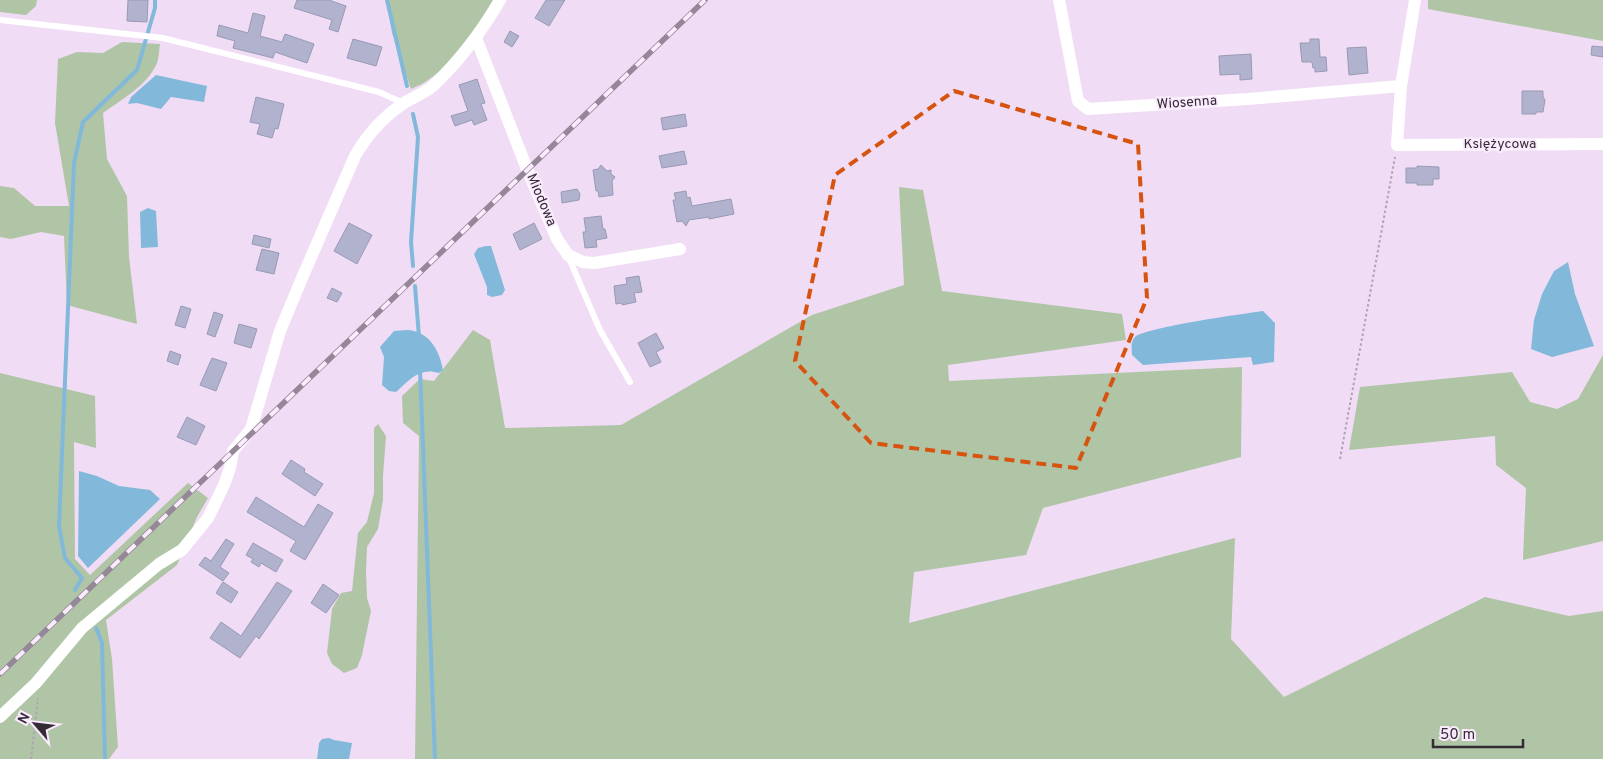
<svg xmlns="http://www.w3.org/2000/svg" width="1603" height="759" font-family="Overpass,sans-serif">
  <rect width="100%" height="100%" fill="#f1dcf5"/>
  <g fill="#afc5a6">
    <path d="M0 0H37L36 6 26 15 0 12Z"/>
    <path d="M387 0H494C476 28 457 61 428 80 423 84 417 86 411 89L392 33Z"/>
    <path d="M1428 0H1603V41L1428 9Z"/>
    <path d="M122 42 160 44C159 50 159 58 157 63 147 86 122 99 103 113L107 159 127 196 129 257 137 324 67 305 64 236 41 232 11 239 0 237V186L14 188 35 206H69L55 123 58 59 77 52 103 53Z"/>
    <path d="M899 187 923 190 942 291 1122 314 1126 340 948 365 949 381 1242 367 1241 457 1043 508 1026 555 914 572 909 623 1235 538 1231 639 1284 697 1485 597 1569 616 1603 611V759H415L419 436 403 423 402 396 420 379 434 381 473 330 490 340 505 428 621 425 812 315 904 285Z"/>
    <path d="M1603 355V541L1523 560 1526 488 1496 465 1495 436 1349 450 1360 387 1512 372 1530 402 1557 409 1578 399Z"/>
    <path d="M0 373 95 396 96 448 74 442 75 559 90 575 188 483 208 498 197 517 177 565 106 620 112 659 118 747 109 759H0Z"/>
    <path d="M378 424 386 436 383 476V500L378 529 367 547 366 571 367 598 371 611 362 655 357 668 344 673 332 664 327 653 332 609 341 593 352 591 358 533 367 522 374 493V428Z"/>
  </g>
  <g fill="#82b9db">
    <path d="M156 75 207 86 204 102 171 97 161 109 137 103 128 104 131 97Z"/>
    <path d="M148 208 156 211 158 247 141 248 140 212Z"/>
    <path d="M486 246H491L505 290 502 295 492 297 487 295V287L474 254 478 248Z"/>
    <path d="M1568 262 1575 294 1594 346 1552 357 1531 349 1534 320 1542 294 1554 271Z"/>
    <path d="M1263 311 1275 323 1274 362 1253 365 1251 357 1143 365 1132 355C1132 349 1130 342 1135 337 1146 327 1243 314 1263 311Z"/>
    <path d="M394 331C400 331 408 329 414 331 432 336 440 353 443 370L439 373C420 367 410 379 396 392L389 391 382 385 384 357 380 347Z"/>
    <path d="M79 471 97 476 119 486 150 490 160 499 88 568 78 556Z"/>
    <path d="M329 738 334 740 352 743 349 759H317L319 743 322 739Z"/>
  </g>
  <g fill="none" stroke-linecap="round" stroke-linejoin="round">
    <g stroke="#82b9db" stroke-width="4">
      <path d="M387 0 407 86"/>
      <path d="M413 114 418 137 411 242 413 266"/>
      <path d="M415 286 419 337"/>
      <path d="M420 369 435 759"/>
      <path d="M75 590 82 578 65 558 59 526 74 163 83 122 137 70 155 8V0"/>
      <path d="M96 628 102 643 105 759"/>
    </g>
  </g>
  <g fill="#b1b3ce" stroke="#989ab5">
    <path d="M128 0H148L147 22 127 21Z"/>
    <path d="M297 0H329L346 6 338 32 329 29 332 20 294 8Z"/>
    <path d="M546 0H565L549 26 535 18Z"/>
    <path d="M253 13 265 16 260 36 282 42 285 34 314 44 307 63 275 52 273 58 233 48 235 41 217 36 219 25 248 33Z"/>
    <path d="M510 31 519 36 512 47 504 42Z"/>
    <path d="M353 39 382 47 376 66 347 58Z"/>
    <path d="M1310 39H1319L1320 57H1326L1327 71 1315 72V68H1313L1312 62H1302L1300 43H1310Z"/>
    <path d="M1592 46 1603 47V57L1591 55Z"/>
    <path d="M1366 47 1368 73 1349 75 1347 48Z"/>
    <path d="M1251 54 1252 79 1240 80V74L1220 75 1219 56Z"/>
    <path d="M477 79 485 103 481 104 487 120 474 125 472 120 455 126 451 116 468 111 459 85Z"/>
    <path d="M1522 91H1543V97L1545 100 1543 112H1536V114H1522Z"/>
    <path d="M256 97 284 104 278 129 275 128 272 138 257 134 260 124 250 122Z"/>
    <path d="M685 114 687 126 663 130 661 118Z"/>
    <path d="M684 151 687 164 662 168 659 156Z"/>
    <path d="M601 165 607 171 611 170V174L615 177 612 181 613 195 599 197 598 191H596L593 170 598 169Z"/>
    <path d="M1417 166 1439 167V179H1433V185H1417V183H1406V168H1417Z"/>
    <path d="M577 189 580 194 579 200 562 203 561 192Z"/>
    <path d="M686 191 687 198 690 197 692 206 731 199 734 214 709 219V217L689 220 686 226 682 221 677 222 673 200H676L674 193Z"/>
    <path d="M601 216 603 229H605L607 238 596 240 597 247 585 248 583 232H586L584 218Z"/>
    <path d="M349 223 372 235 357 264 334 251Z"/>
    <path d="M534 223 542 239 520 250 513 234Z"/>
    <path d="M254 235 271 239 269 248 252 244Z"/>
    <path d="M262 249 279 253 274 274 256 270Z"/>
    <path d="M639 276 642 292 634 293 636 302 622 305V303L616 304 614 286 627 284 626 278Z"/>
    <path d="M332 288 342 293 337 302 327 298Z"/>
    <path d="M181 306 191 309 185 328 175 325Z"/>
    <path d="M214 312 223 315 215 337 207 334Z"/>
    <path d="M239 324 257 329 251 348 234 343Z"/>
    <path d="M656 333 664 348 656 352 661 362 650 367 638 343Z"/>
    <path d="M170 351 181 355 178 365 167 361Z"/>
    <path d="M212 358 227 363 216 391 200 385Z"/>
    <path d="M187 417 205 426 196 445 177 437Z"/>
    <path d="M291 460 305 469 304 472 323 484 315 496 282 474Z"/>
    <path d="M256 497 304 527 318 504 333 513 305 560 290 551 296 541 247 512Z"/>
    <path d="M226 539 234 544 220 567 229 573 223 581 199 565 205 557 211 561Z"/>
    <path d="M253 543 283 560 276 572 261 563 259 567 251 562 253 559 246 555Z"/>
    <path d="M223 582 238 592 231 603 216 593Z"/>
    <path d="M277 582 292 591 259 639 256 636 240 658 210 638 221 622 241 636Z"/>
    <path d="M323 584 339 595 326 613 311 603Z"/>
  </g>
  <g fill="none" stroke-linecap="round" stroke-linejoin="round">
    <g stroke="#b1a1b4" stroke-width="2" stroke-dasharray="2.5 2.5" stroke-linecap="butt">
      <path d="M1340 459 1395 157"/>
      <path d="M31 759 38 698"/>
    </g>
    <g stroke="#fff" stroke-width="6">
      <path d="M0 20 163 38 379 92 403 103"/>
      <path d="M568 256 600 330 630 382"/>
    </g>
    <g stroke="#fff" stroke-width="12">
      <path d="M1059 0 1078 101 1088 109 1248 99 1401 86"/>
      <path d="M1415 0 1401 86 1397 145 1603 144"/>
      <path d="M476 38 527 169 557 239 568 255 583 262 594 263 680 249"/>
      <path d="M0 717 36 683 82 628 159 564 182 550 208 518 224 485 230 468 233 451 251 429 280 331 302 278 355 156C367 135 383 117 404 103 414 97 425 93 434 85 460 60 482 31 500 0"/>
    </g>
    <g stroke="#968798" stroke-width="5.5">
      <path id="rail" d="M0 674 705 0"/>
    </g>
    <use href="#rail" stroke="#fcebff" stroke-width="4" stroke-dasharray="11" stroke-linecap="butt"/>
  </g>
  <path fill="none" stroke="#d65410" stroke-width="4" stroke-dasharray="10 6" stroke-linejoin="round" d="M954 91 1138 144 1147 298 1076 468 871 443 795 361 835 175Z"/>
  <g text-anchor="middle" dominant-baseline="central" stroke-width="4" stroke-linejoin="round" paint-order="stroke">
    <g font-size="14" fill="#342c35" stroke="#fcebff">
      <text transform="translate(1187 103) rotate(-4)">Wiosenna</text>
      <text x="1500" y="144">Księżycowa</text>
      <text transform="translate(541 200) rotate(67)">Miodowa</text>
    </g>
  </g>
  <g transform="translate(35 724) rotate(298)" stroke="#fcebff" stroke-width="4" paint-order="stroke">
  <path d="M0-4L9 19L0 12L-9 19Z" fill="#342c35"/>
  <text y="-8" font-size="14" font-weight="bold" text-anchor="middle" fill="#342c35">N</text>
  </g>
  <path d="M1433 739v8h90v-8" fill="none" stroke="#342c35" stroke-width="2.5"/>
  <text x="1440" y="739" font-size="15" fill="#342c35" stroke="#fcebff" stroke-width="4" paint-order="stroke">50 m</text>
</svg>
